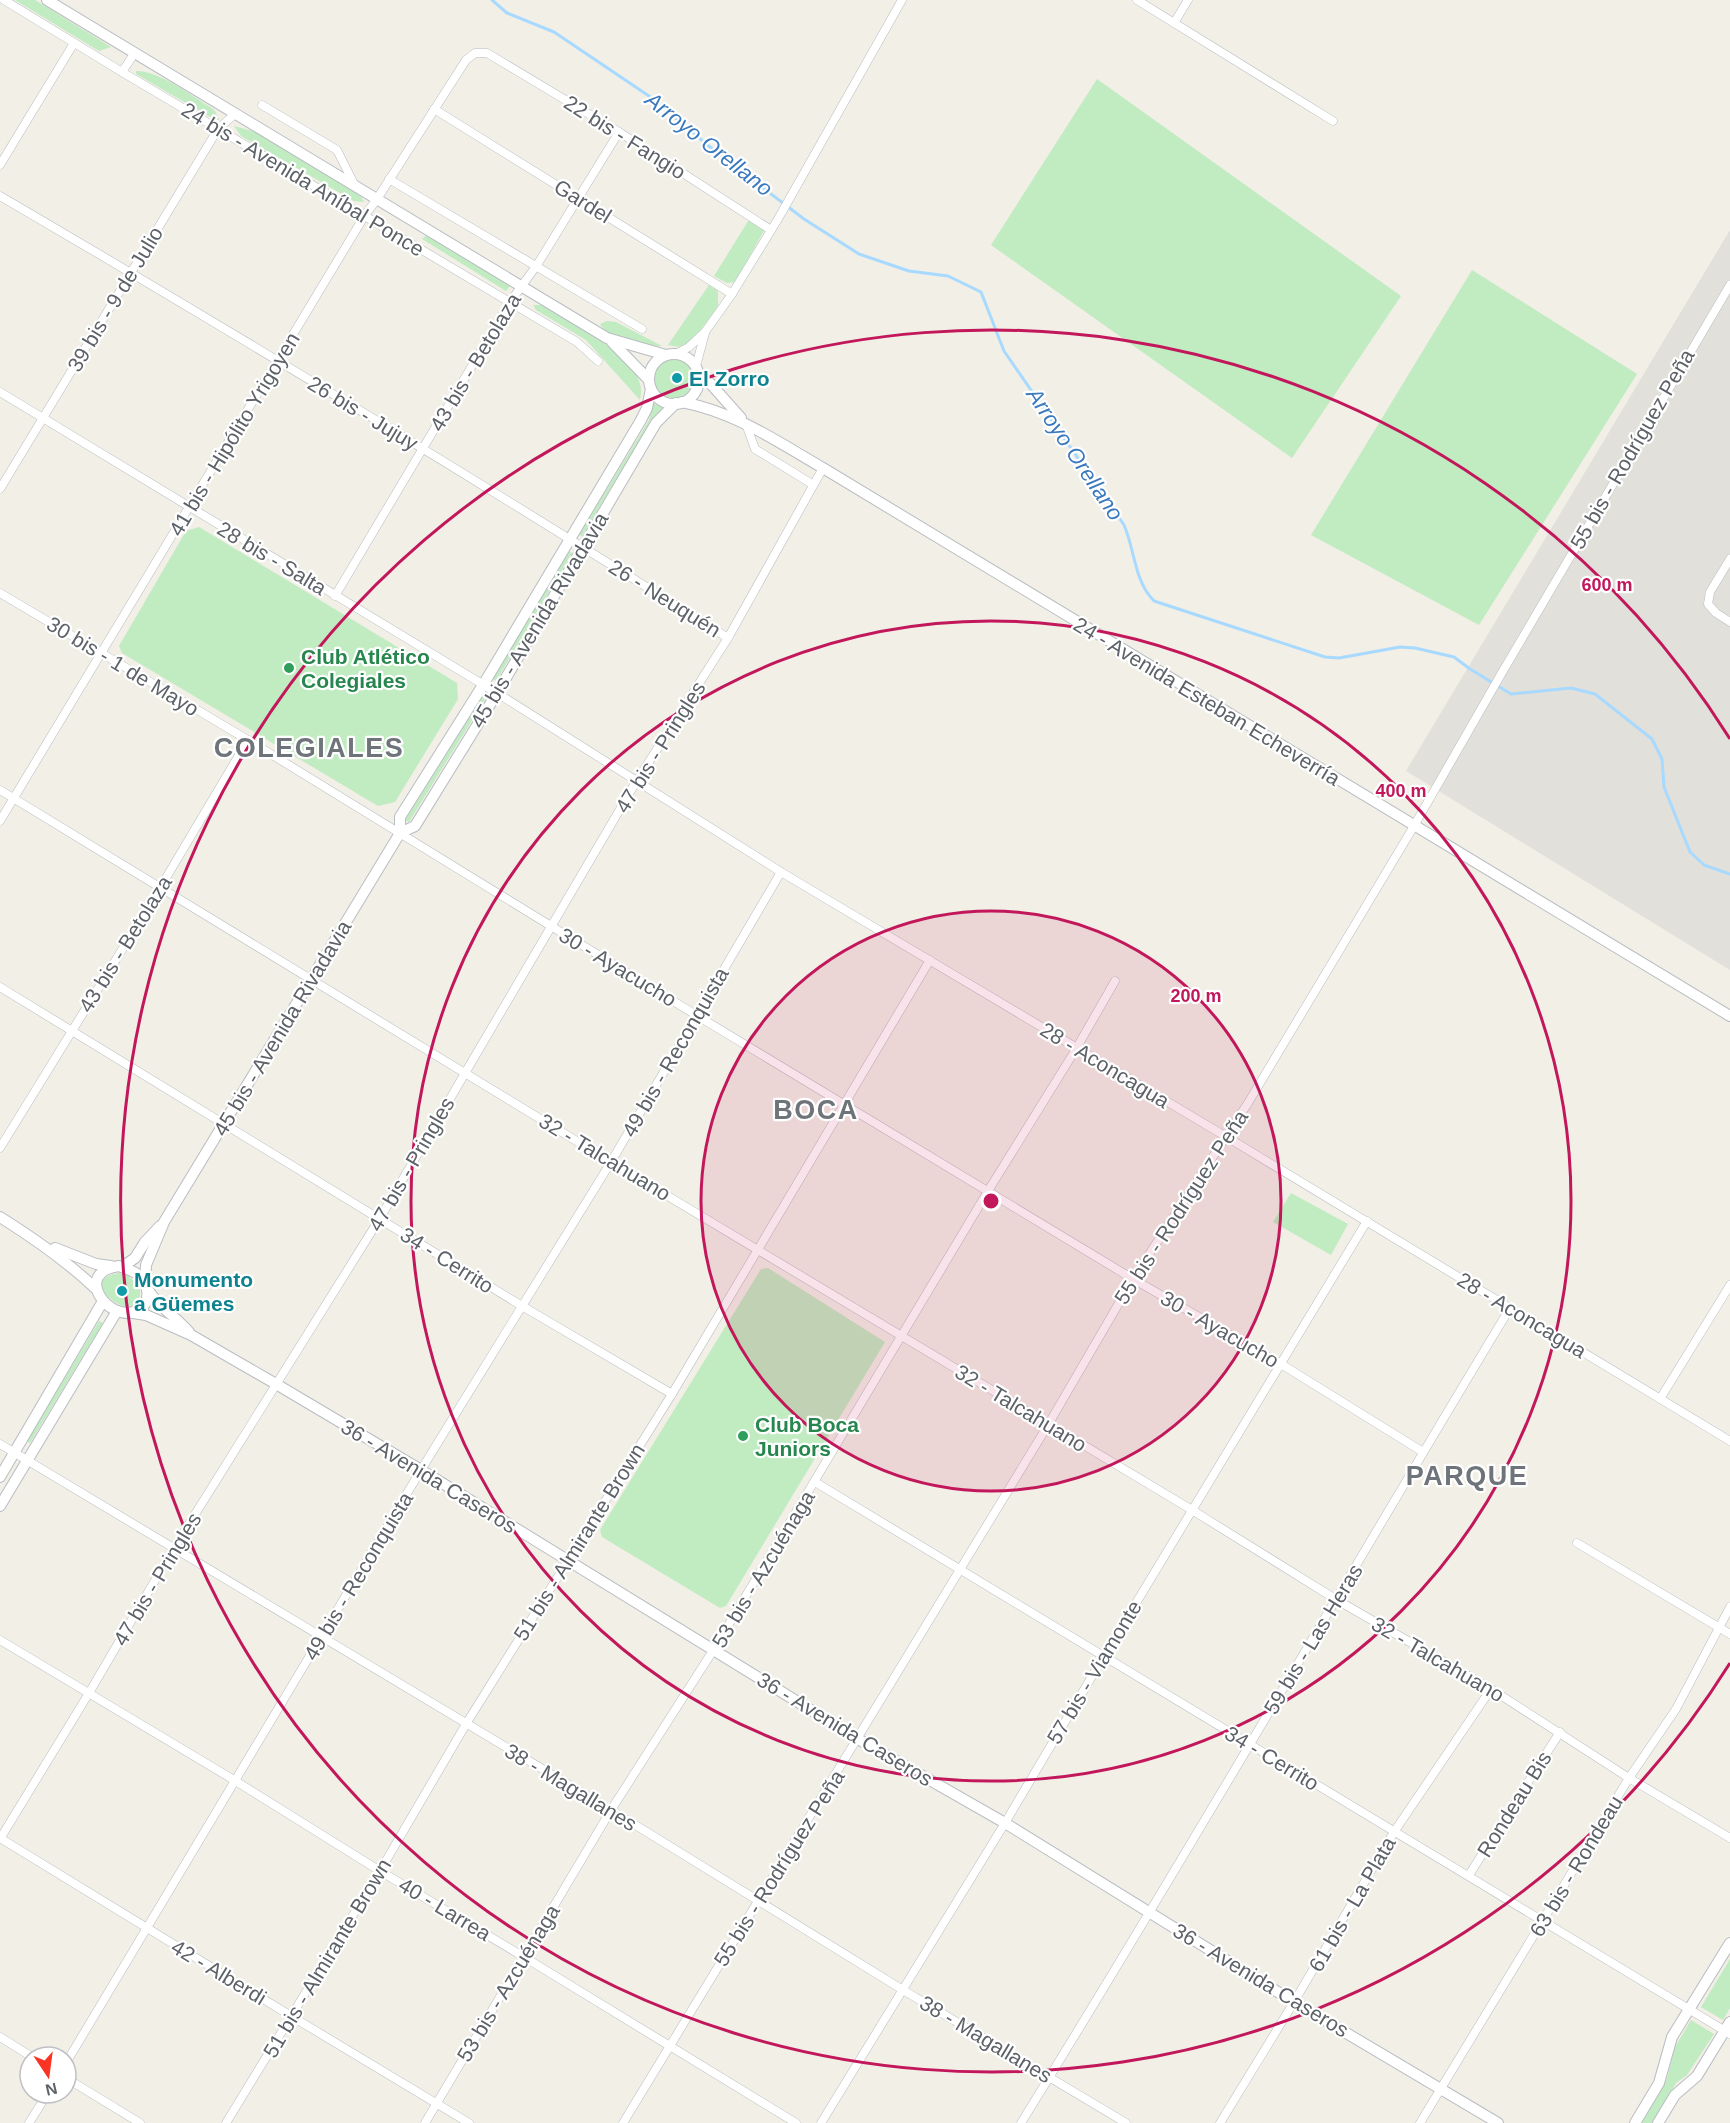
<svg xmlns="http://www.w3.org/2000/svg" width="1730" height="2123" font-family="Arial,sans-serif">
  <rect width="100%" height="100%" fill="#f1efe6"/>
  <path fill="#e2e0da" d="M1730 230V970L1406 771Z"/>
  <g fill="#c1ebc1">
    <path d="M15 0H35L111 47 99 51Z"/>
    <path d="M136 71C160 71 190 95 210 107L215 111 219 120 212 118 136 74Z"/>
    <path d="M1097 79 1401 296 1292 458 991 245Z"/>
    <path d="M234 126 256 132 360 195 364 202 354 201 241 136Z"/>
    <path d="M750 218 765 229 735 282 727 283 714 276Z"/>
    <path d="M427 235 510 286 506 291 422 239Z"/>
    <path d="M1472 270 1637 374 1479 625 1311 535Z"/>
    <path d="M709 285 718 291V306L699 332 688 343 679 347 668 345Z"/>
    <path d="M533 305H541L549 309C575 325 652 361 640 400L586 340 536 310Z"/>
    <path d="M607 321 616 322 662 346C646 346 608 339 600 324Z"/>
    <circle cx="674" cy="378" r="20"/>
    <path d="M653 403 663 408 651 421 582 536 579 535 649 420Z"/>
    <path d="M199 527 457 683 458 699 395 802 378 806 122 653 119 646 186 531Z"/>
    <path d="M568 551 572 553 496 681 493 679Z"/>
    <path d="M484 694 487 696 409 822 405 820Z"/>
    <path d="M1291 1193 1348 1224 1331 1255 1273 1222Z"/>
    <path d="M768 1268 885 1342 726 1606 720 1608 602 1537 600 1530 761 1269Z"/>
    <path d="M119 1273 128 1275 140 1288V1303L130 1308C108 1304 85 1278 119 1273Z"/>
    <path d="M99 1321 103 1323 30 1443 27 1441Z"/>
    <path d="M1730 1959V2008L1723 2020 1701 2007Z"/>
    <path d="M1691 2020 1714 2034 1687 2075 1676 2083 1653 2123H1642L1667 2079 1675 2047Z"/>
  </g>
  <g fill="none" stroke-linecap="round" stroke-linejoin="round">
    <path stroke="#a8d9ff" stroke-width="3" d="M492 0 507 13 554 32 649 96 722 157 804 219 859 254 909 271 948 276 981 292 1004 351 1124 525C1135 550 1134 581 1154 601L1325 657 1339 658 1400 647 1415 648 1454 657 1470 669 1511 694 1571 688 1595 694 1652 739 1662 759 1664 787 1690 852 1704 865 1730 874"/>
    <defs>
      <g id="street">
        <path d="M4 0 122 72 577 342 598 361"/>
        <path d="M1137 0 1333 121"/>
        <path d="M1174 23 1188 0"/>
        <path d="M122 72 134 54"/>
        <path d="M262 105 337 150 354 184"/>
        <path d="M434 109 732 294"/>
        <path d="M0 165 74 43"/>
        <path d="M389 179 642 329"/>
        <path d="M0 196C245 339 488 487 728 638"/>
        <path d="M676 354 689 347 705 332 732 294 778 219 902 0"/>
        <path d="M696 366 705 333"/>
        <path d="M0 392 497 693 781 872 1225 1136 1730 1441"/>
        <path d="M746 424 755 449 812 484"/>
        <path d="M0 489 218 129 235 114"/>
        <path d="M1730 559 1710 592 1708 604 1716 613 1730 622"/>
        <path d="M0 593 248 740 696 1015 1133 1279 1281 1364 1423 1452"/>
        <path d="M335 596 510 302 537 265 619 132"/>
        <path d="M0 790 611 1162 1192 1510 1337 1600 1491 1689 1629 1778 1730 1838"/>
        <path d="M0 821 365 215 377 199 466 60 475 53H487L619 132 771 230"/>
        <path d="M0 987 522 1306 672 1394"/>
        <path d="M0 1148 160 888 248 740"/>
        <path d="M1660 1399 1730 1285"/>
        <path d="M0 1444 611 1810 903 1990 1126 2123"/>
        <path d="M815 1482 1730 2034"/>
        <path d="M1577 1543 1730 1634"/>
        <path d="M0 1640 234 1780 380 1871 524 1957 796 2123"/>
        <path d="M0 1838 291 2016 469 2123"/>
        <path d="M0 1839 89 1693 174 1548 380 1218 636 782 728 638 823 468"/>
        <path d="M1469 1875 1560 1732"/>
        <path d="M0 2037 32 2057"/>
        <path d="M66 2063 421 1470 611 1162 781 872"/>
        <path d="M66 2078 140 2123"/>
        <path d="M29 2123 48 2093"/>
        <path d="M226 2123 380 1871 466 1724 672 1394 930 960"/>
        <path d="M425 2123 611 1810 714 1649 988 1191 1076 1049 1115 981"/>
        <path d="M623 2123 1048 1425 1133 1279 1248 1103 1414 826 1500 676 1730 285"/>
        <path d="M821 2123 1005 1823 1104 1656 1367 1221"/>
        <path d="M1021 2123C1188 1854 1346 1579 1510 1308"/>
        <path d="M1220 2123 1294 2002 1394 1832 1491 1689"/>
        <path d="M1420 2123 1629 1778 1676 1709 1730 1607"/>
      </g>
      <g id="secondary">
        <path d="M47 0 607 338 666 355"/>
        <path d="M612 342 649 380"/>
        <circle cx="674" cy="379" r="25"/>
        <path d="M699 376 709 382 741 418"/>
        <path d="M682 402C735 412 778 442 823 468L1730 1016"/>
        <path d="M400 833 415 826 497 693 656 423 676 403"/>
        <path d="M0 1217C35 1239 67 1261 96 1289"/>
        <path d="M55 1248 96 1264 111 1266"/>
        <path d="M119 1266C126 1269 135 1271 140 1276 150 1287 151 1305 136 1311 108 1323 72 1272 119 1266Z"/>
        <path d="M122 1267 135 1258 145 1242 160 1226"/>
        <path d="M145 1283 146 1265 164 1222 400 833V817L483 685 641 420 647 408 651 389"/>
        <path d="M148 1290C159 1307 176 1317 189 1332"/>
        <path d="M133 1313 146 1315 191 1335 276 1384 421 1470 858 1739 1005 1823 1294 2002 1498 2123"/>
        <path d="M0 1477 103 1301"/>
        <path d="M0 1506 117 1311"/>
        <path d="M1635 2123 1659 2083 1672 2037 1730 1943"/>
        <path d="M1658 2123 1675 2095 1697 2076 1730 2022"/>
      </g>
    </defs>
    <use href="#street" stroke="#b8bcc1" stroke-width="9"/>
    <use href="#secondary" stroke="#b9bdc3" stroke-width="12"/>
    <use href="#street" stroke="#fff" stroke-width="8"/>
    <use href="#secondary" stroke="#fff" stroke-width="10"/>
  </g>
  <circle cx="991" cy="1201" r="290" fill="#c2185b" fill-opacity=".12"/>
  <g fill="none" stroke="#c2185b" stroke-width="3">
    <circle cx="991" cy="1201" r="290"/>
    <circle cx="991" cy="1201" r="580"/>
    <path d="M1730 1663A871 871 0 1 1 1730 739"/>
  </g>
  <g fill="#0f9aa8" stroke="#fff" stroke-width="2">
    <circle cx="677" cy="378" r="6"/>
    <circle cx="122" cy="1291" r="6"/>
  </g>
  <g fill="#2e9e5b" stroke="#fff" stroke-width="2">
    <circle cx="289" cy="668" r="6"/>
    <circle cx="743" cy="1436" r="6"/>
  </g>
  <g text-anchor="middle" dominant-baseline="central" stroke-width="4.5" stroke-linejoin="round" paint-order="stroke">
    <g font-size="21" fill="#5d6268" stroke="#fff">
      <text transform="translate(625 137) rotate(32)">22 bis - Fangio</text>
      <text transform="translate(303 179) rotate(31)">24 bis - Avenida Aníbal Ponce</text>
      <text transform="translate(583 201) rotate(32)">Gardel</text>
      <text transform="translate(115 299) rotate(-59)">39 bis - 9 de Julio</text>
      <text transform="translate(475 362) rotate(-59)">43 bis - Betolaza</text>
      <text transform="translate(363 413) rotate(31)">26 bis - Jujuy</text>
      <text transform="translate(234 434) rotate(-59)">41 bis - Hipólito Yrigoyen</text>
      <text transform="translate(1632 449) rotate(-60)">55 bis - Rodríguez Peña</text>
      <text transform="translate(272 558) rotate(31)">28 bis - Salta</text>
      <text transform="translate(665 598) rotate(32)">26 - Neuquén</text>
      <text transform="translate(539 620) rotate(-59)">45 bis - Avenida Rivadavia</text>
      <text transform="translate(123 666) rotate(31)">30 bis - 1 de Mayo</text>
      <text transform="translate(1207 701) rotate(31)">24 - Avenida Esteban Echeverría</text>
      <text transform="translate(660 747) rotate(-58)">47 bis - Pringles</text>
      <text transform="translate(125 944) rotate(-58)">43 bis - Betolaza</text>
      <text transform="translate(618 967) rotate(31)">30 - Ayacucho</text>
      <text transform="translate(282 1028) rotate(-59)">45 bis - Avenida Rivadavia</text>
      <text transform="translate(675 1052) rotate(-60)">49 bis - Reconquista</text>
      <text transform="translate(1105 1065) rotate(31)">28 - Aconcagua</text>
      <text transform="translate(605 1157) rotate(31)">32 - Talcahuano</text>
      <text transform="translate(411 1164) rotate(-60)">47 bis - Pringles</text>
      <text transform="translate(1181 1207) rotate(-57)">55 bis - Rodríguez Peña</text>
      <text transform="translate(447 1260) rotate(32)">34 - Cerrito</text>
      <text transform="translate(1522 1315) rotate(31)">28 - Aconcagua</text>
      <text transform="translate(1220 1329) rotate(30)">30 - Ayacucho</text>
      <text transform="translate(1021 1408) rotate(31)">32 - Talcahuano</text>
      <text transform="translate(429 1476) rotate(31)">36 - Avenida Caseros</text>
      <text transform="translate(579 1542) rotate(-58)">51 bis - Almirante Brown</text>
      <text transform="translate(763 1569) rotate(-59)">53 bis - Azcuénaga</text>
      <text transform="translate(358 1576) rotate(-59)">49 bis - Reconquista</text>
      <text transform="translate(157 1579) rotate(-59)">47 bis - Pringles</text>
      <text transform="translate(1313 1639) rotate(-59)">59 bis - Las Heras</text>
      <text transform="translate(1438 1659) rotate(30)">32 - Talcahuano</text>
      <text transform="translate(1094 1672) rotate(-59)">57 bis - Viamonte</text>
      <text transform="translate(845 1729) rotate(31)">36 - Avenida Caseros</text>
      <text transform="translate(1272 1758) rotate(31)">34 - Cerrito</text>
      <text transform="translate(571 1787) rotate(31)">38 - Magallanes</text>
      <text transform="translate(1514 1804) rotate(-58)">Rondeau Bis</text>
      <text transform="translate(1576 1866) rotate(-59)">63 bis - Rondeau</text>
      <text transform="translate(779 1868) rotate(-58)">55 bis - Rodríguez Peña</text>
      <text transform="translate(1352 1904) rotate(-60)">61 bis - La Plata</text>
      <text transform="translate(445 1909) rotate(31)">40 - Larrea</text>
      <text transform="translate(327 1958) rotate(-59)">51 bis - Almirante Brown</text>
      <text transform="translate(219 1972) rotate(31)">42 - Alberdi</text>
      <text transform="translate(1261 1980) rotate(31)">36 - Avenida Caseros</text>
      <text transform="translate(508 1983) rotate(-59)">53 bis - Azcuénaga</text>
      <text transform="translate(986 2039) rotate(31)">38 - Magallanes</text>
    </g>
    <g font-size="21" font-weight="bold" fill="#0d838f" stroke="#fff" text-anchor="start">
      <text x="689" y="378">El Zorro</text>
      <text x="134" y="1279">Monumento<tspan x="134" dy="24">a Güemes</tspan></text>
    </g>
    <g font-size="21" font-weight="bold" fill="#27864d" stroke="#fff" text-anchor="start">
      <text x="301" y="656">Club Atlético<tspan x="301" dy="24">Colegiales</tspan></text>
      <text x="755" y="1424">Club Boca<tspan x="755" dy="24">Juniors</tspan></text>
    </g>
    <g font-size="22" font-style="italic" fill="#3a79bd" stroke="#fff">
      <text transform="translate(709 144) rotate(38)">Arroyo Orellano</text>
      <text transform="translate(1075 454) rotate(56)">Arroyo Orellano</text>
    </g>
    <g font-size="27" font-weight="bold" letter-spacing="1.5" fill="#6e747a" stroke="#fff">
      <text x="309" y="748">COLEGIALES</text>
      <text x="816" y="1110">BOCA</text>
      <text x="1467" y="1476">PARQUE</text>
    </g>
  </g>
  <circle cx="991" cy="1201" r="9" fill="#c2185b" stroke="#fff" stroke-width="3"/>
  <g font-size="18" text-anchor="middle" font-weight="bold" fill="#c2185b" stroke="#fff" stroke-width="4.5" stroke-linejoin="round" paint-order="stroke">
    <text x="1607" y="591">600 m</text>
    <text x="1401" y="797">400 m</text>
    <text x="1196" y="1002">200 m</text>
  </g>
  <g transform="translate(48 2075) rotate(167)"><circle r="28" fill="#ffffff" stroke="#bec0c3" stroke-width="1.5"/>
  <path d="M0-4.5L10 22L0 15L-10 22Z" fill="#fa3323"/>
  <text y="-9" font-size="16" font-weight="bold" text-anchor="middle" fill="#5d6268">N</text>
  </g>
</svg>
